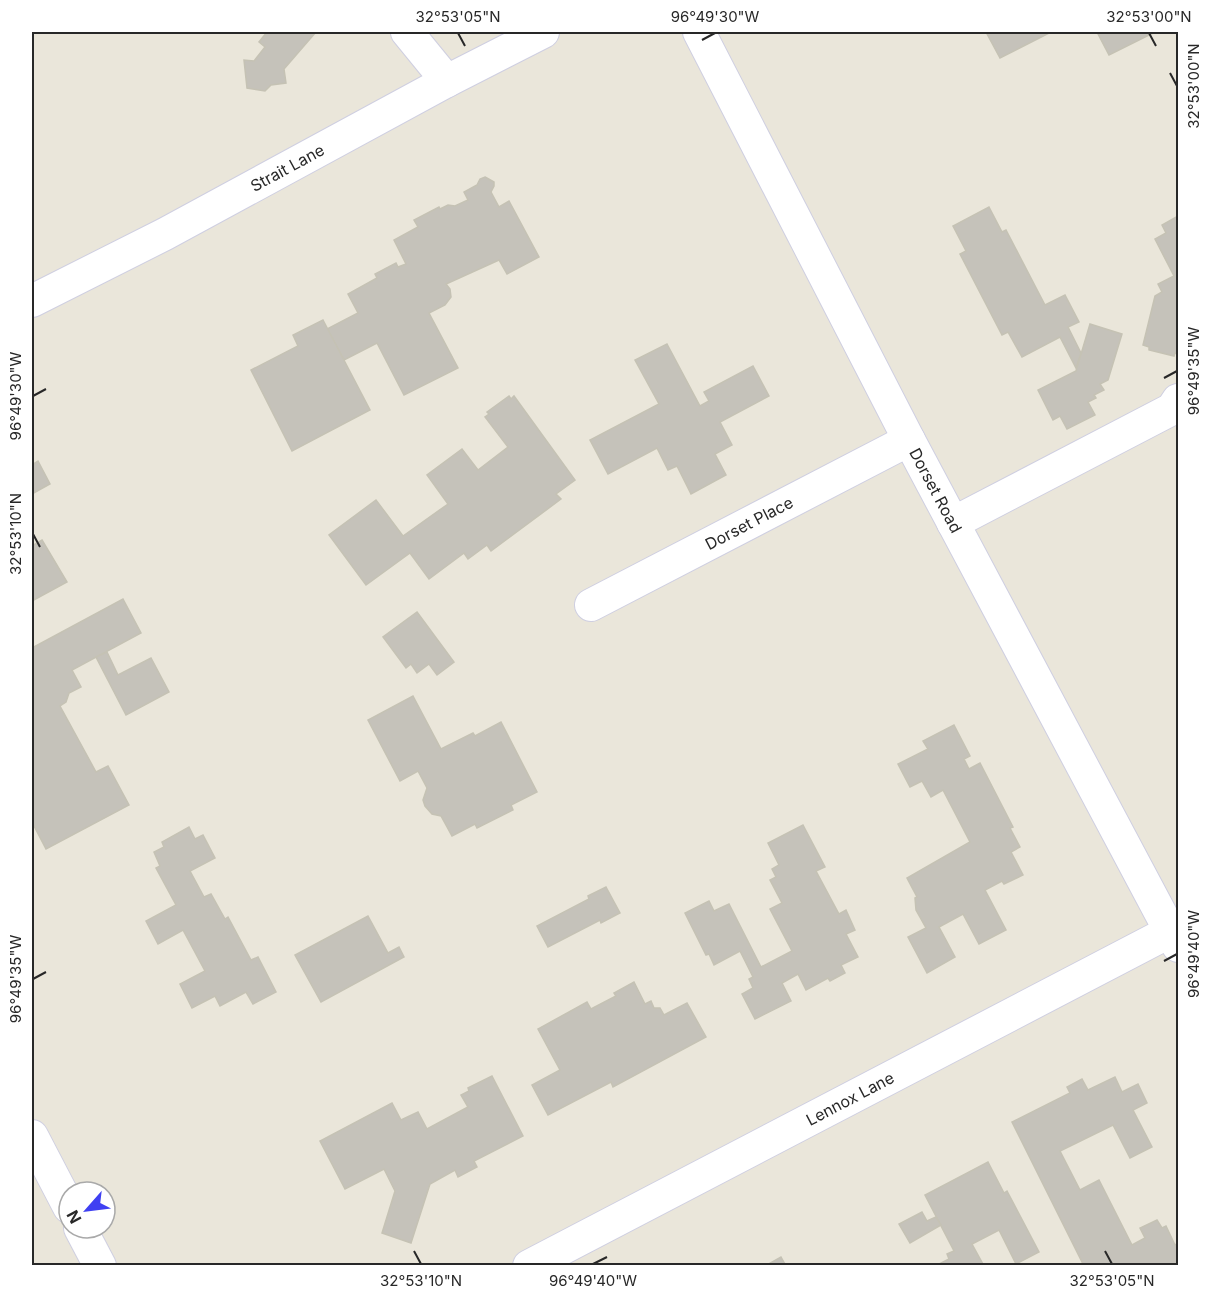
<svg xmlns="http://www.w3.org/2000/svg" width="1210" height="1297" font-family="Inter,sans-serif">
  <rect width="100%" height="100%" fill="#eae6da"/>
  <g fill="#c5c2ba" stroke="#c5c2b4" stroke-width="1.5">
    <path d="M267 32H316L284 69 286 83 271 85 265 91 247 88 244 60 254 61 265 47 259 42Z"/>
    <path d="M986 32H1051L1000 58Z"/>
    <path d="M1097 32H1155L1109 55Z"/>
    <path d="M485 177 494 182V186L491 192 499 207 509 201 539 257 507 274 499 260 446 284 450 289 451 297 445 305 429 313 458 368 404 395 377 343 344 360 327 329 358 313 348 294 377 278 375 274 396 263 398 267 406 264 394 240 418 227 414 220 439 207 440 209 448 205 455 206 468 200 464 192 477 185 480 179Z"/>
    <path d="M989 207 1002 232 1006 230 1045 305 1065 295 1079 322 1068 327 1081 353 1076 368 1060 337 1022 357 1008 332 1002 335 960 254 966 251 953 226Z"/>
    <path d="M1178 216V354L1175 353 1174 356 1149 350V347L1143 345 1155 296 1162 292 1158 284 1174 276 1155 239 1166 233 1162 225Z"/>
    <path d="M323 320 370 410 292 451 251 370 298 346 293 335Z"/>
    <path d="M1090 324 1122 334 1108 380 1100 384 1104 390 1094 395 1096 398 1088 402 1095 415 1067 429 1060 416 1053 420 1038 390 1076 371Z"/>
    <path d="M667 344 700 406 709 401 704 392 753 366 769 396 720 422 732 445 715 454 726 475 691 494 677 466 668 470 657 448 608 474 590 440 659 404 635 360Z"/>
    <path d="M509 396 511 399 514 396 575 480 556 494 561 499 491 551 487 545 468 559 464 553 429 579 410 553 366 585 329 535 376 500 403 536 448 504 427 475 462 449 478 470 508 447 485 417 489 414 487 412Z"/>
    <path d="M38 461 50 484 32 494V465Z"/>
    <path d="M42 540 67 582 32 601V546Z"/>
    <path d="M123 599 141 633 72 670 81 687 69 693 66 702 60 706 96 772 108 766 129 805 46 849 32 822V648Z"/>
    <path d="M417 612 454 662 437 675 429 664 417 673 411 664 406 668 383 637Z"/>
    <path d="M107 652 118 675 151 658 169 692 126 715 96 657Z"/>
    <path d="M413 696 441 749 473 733 475 736 501 722 537 792 511 805 513 810 477 828 475 824 452 836 441 816 432 814 425 806 423 800 427 788 418 771 400 781 368 720Z"/>
    <path d="M954 725 970 756 964 759 969 769 980 763 1013 827 1010 828 1020 847 1011 852 1023 875 1004 884 1002 881 985 890 1006 930 979 944 963 914 939 927 955 957 927 973 908 937 926 928 916 910 915 898 917 897 907 878 970 842 943 790 931 797 922 781 910 787 898 764 928 749 923 741Z"/>
    <path d="M803 825 825 867 816 871 839 914 846 910 855 930 846 934 858 957 841 965 845 973 830 981 828 978 806 990 798 974 782 983 791 1001 755 1019 742 994 753 988 749 979 753 977 740 951 714 965 709 954 706 955 685 913 709 901 714 911 729 904 761 967 792 951 770 909 782 903 770 880 776 877 772 869 779 865 768 843Z"/>
    <path d="M189 827 195 839 203 835 215 858 190 871 204 897 211 894 225 919 228 917 251 960 258 957 276 992 253 1004 246 992 220 1006 215 996 192 1008 180 984 205 971 183 930 158 944 146 921 176 905 156 868 160 866 154 852 164 847 162 842Z"/>
    <path d="M606 887 620 913 601 923 600 920 548 947 537 926 589 899 588 896Z"/>
    <path d="M368 916 388 953 399 947 404 957 321 1002 295 955Z"/>
    <path d="M634 982 645 1004 651 1001 654 1008H660L664 1015 687 1003 706 1037 613 1087 611 1082 548 1115 532 1085 560 1070 538 1029 587 1002 591 1009 616 996 614 993Z"/>
    <path d="M492 1076 523 1136 474 1161 477 1167 458 1177 455 1170 430 1184 411 1243 382 1233 395 1191 384 1169 345 1189 320 1141 392 1103 401 1120 418 1112 427 1129 468 1107 461 1095 469 1091 468 1088Z"/>
    <path d="M1115 1077 1122 1092 1138 1084 1147 1103 1133 1110 1152 1147 1130 1158 1113 1125 1060 1151 1080 1190 1099 1180 1132 1245 1145 1238 1140 1228 1157 1220 1162 1228 1166 1226 1175 1245 1178 1243V1266H1084L1012 1122 1070 1093 1067 1087 1082 1079 1088 1090Z"/>
    <path d="M988 1162 1004 1193 1007 1191 1039 1252 1016 1264 999 1230 972 1244 984 1266H940L939 1264 949 1259 947 1254 954 1251 925 1195Z"/>
    <path d="M922 1212 927 1221 936 1217 941 1225 910 1243 899 1224Z"/>
    <path d="M781 1257 786 1266H765Z"/>
  </g>
  <g fill="none" stroke-linecap="round" stroke-linejoin="round">
    <defs>
      <g id="minor">
        <path d="M407 32 447 81"/>
        <path id="s1" d="M699 32 909 440 1178 946"/>
        <path id="s2" d="M32 301 165 234 447 81 543 32"/>
        <path d="M953 523 1172 409 1178 400"/>
        <path id="s3" d="M591 605 909 440"/>
        <path d="M32 1136 69 1207"/>
        <path d="M80 1228 100 1266"/>
        <path id="s4" d="M529 1266 1171 931"/>
      </g>
    </defs>
    <use href="#minor" stroke="#cfcfe1" stroke-width="34"/>
    <use href="#minor" stroke="#fff" stroke-width="32"/>
  </g>
  <path fill="none" stroke="#282828" stroke-width="2" d="M458 33 465 46M1149 33 1156 46M702 40 715 33M1170 73 1177 86M1164 378 1177 371M33 396 46 389M33 534 40 547M1164 961 1177 954M33 979 46 972M414 1251 421 1264M1105 1251 1112 1264M593 1264 607 1257"/>
  <g text-anchor="middle" dominant-baseline="central" stroke-width="5" stroke-linejoin="round" paint-order="stroke">
    <g font-size="16" fill="#282828" stroke="#fff">
      <text stroke="none"><textPath href="#s2" startOffset="288">Strait Lane</textPath></text>
      <text stroke="none"><textPath href="#s1" startOffset="516">Dorset Road</textPath></text>
      <text stroke="none"><textPath href="#s3" startOffset="178">Dorset Place</textPath></text>
      <text stroke="none"><textPath href="#s4" startOffset="362">Lennox Lane</textPath></text>
    </g>
  </g>
  <rect width="1210" height="1297" fill="none" stroke="#ffffff" stroke-width="66"/>
  <g transform="translate(87 1210) rotate(242)"><circle r="28" fill="#ffffff" stroke="#a9a9a9" stroke-width="1.5"/>
  <path d="M0-4.5L10 22L0 15L-10 22Z" fill="#3f40f2"/>
  <text y="-9" font-size="16" font-weight="bold" text-anchor="middle" fill="#282828">N</text>
  </g>
  <rect x="33" y="33" width="1144" height="1231" fill="none" stroke="#282828" stroke-width="2"/>
  <g font-size="15" text-anchor="middle" fill="#282828">
    <text x="458" y="22">32°53'05"N</text>
    <text x="715" y="22">96°49'30"W</text>
    <text x="1149" y="22">32°53'00"N</text>
    <text transform="translate(1194 86) rotate(-90)" y="5">32°53'00"N</text>
    <text transform="translate(1194 371) rotate(-90)" y="5">96°49'35"W</text>
    <text transform="translate(16 396) rotate(-90)" y="5">96°49'30"W</text>
    <text transform="translate(16 534) rotate(-90)" y="5">32°53'10"N</text>
    <text transform="translate(1194 954) rotate(-90)" y="5">96°49'40"W</text>
    <text transform="translate(16 979) rotate(-90)" y="5">96°49'35"W</text>
    <text x="421" y="1286">32°53'10"N</text>
    <text x="593" y="1286">96°49'40"W</text>
    <text x="1112" y="1286">32°53'05"N</text>
  </g>
</svg>
